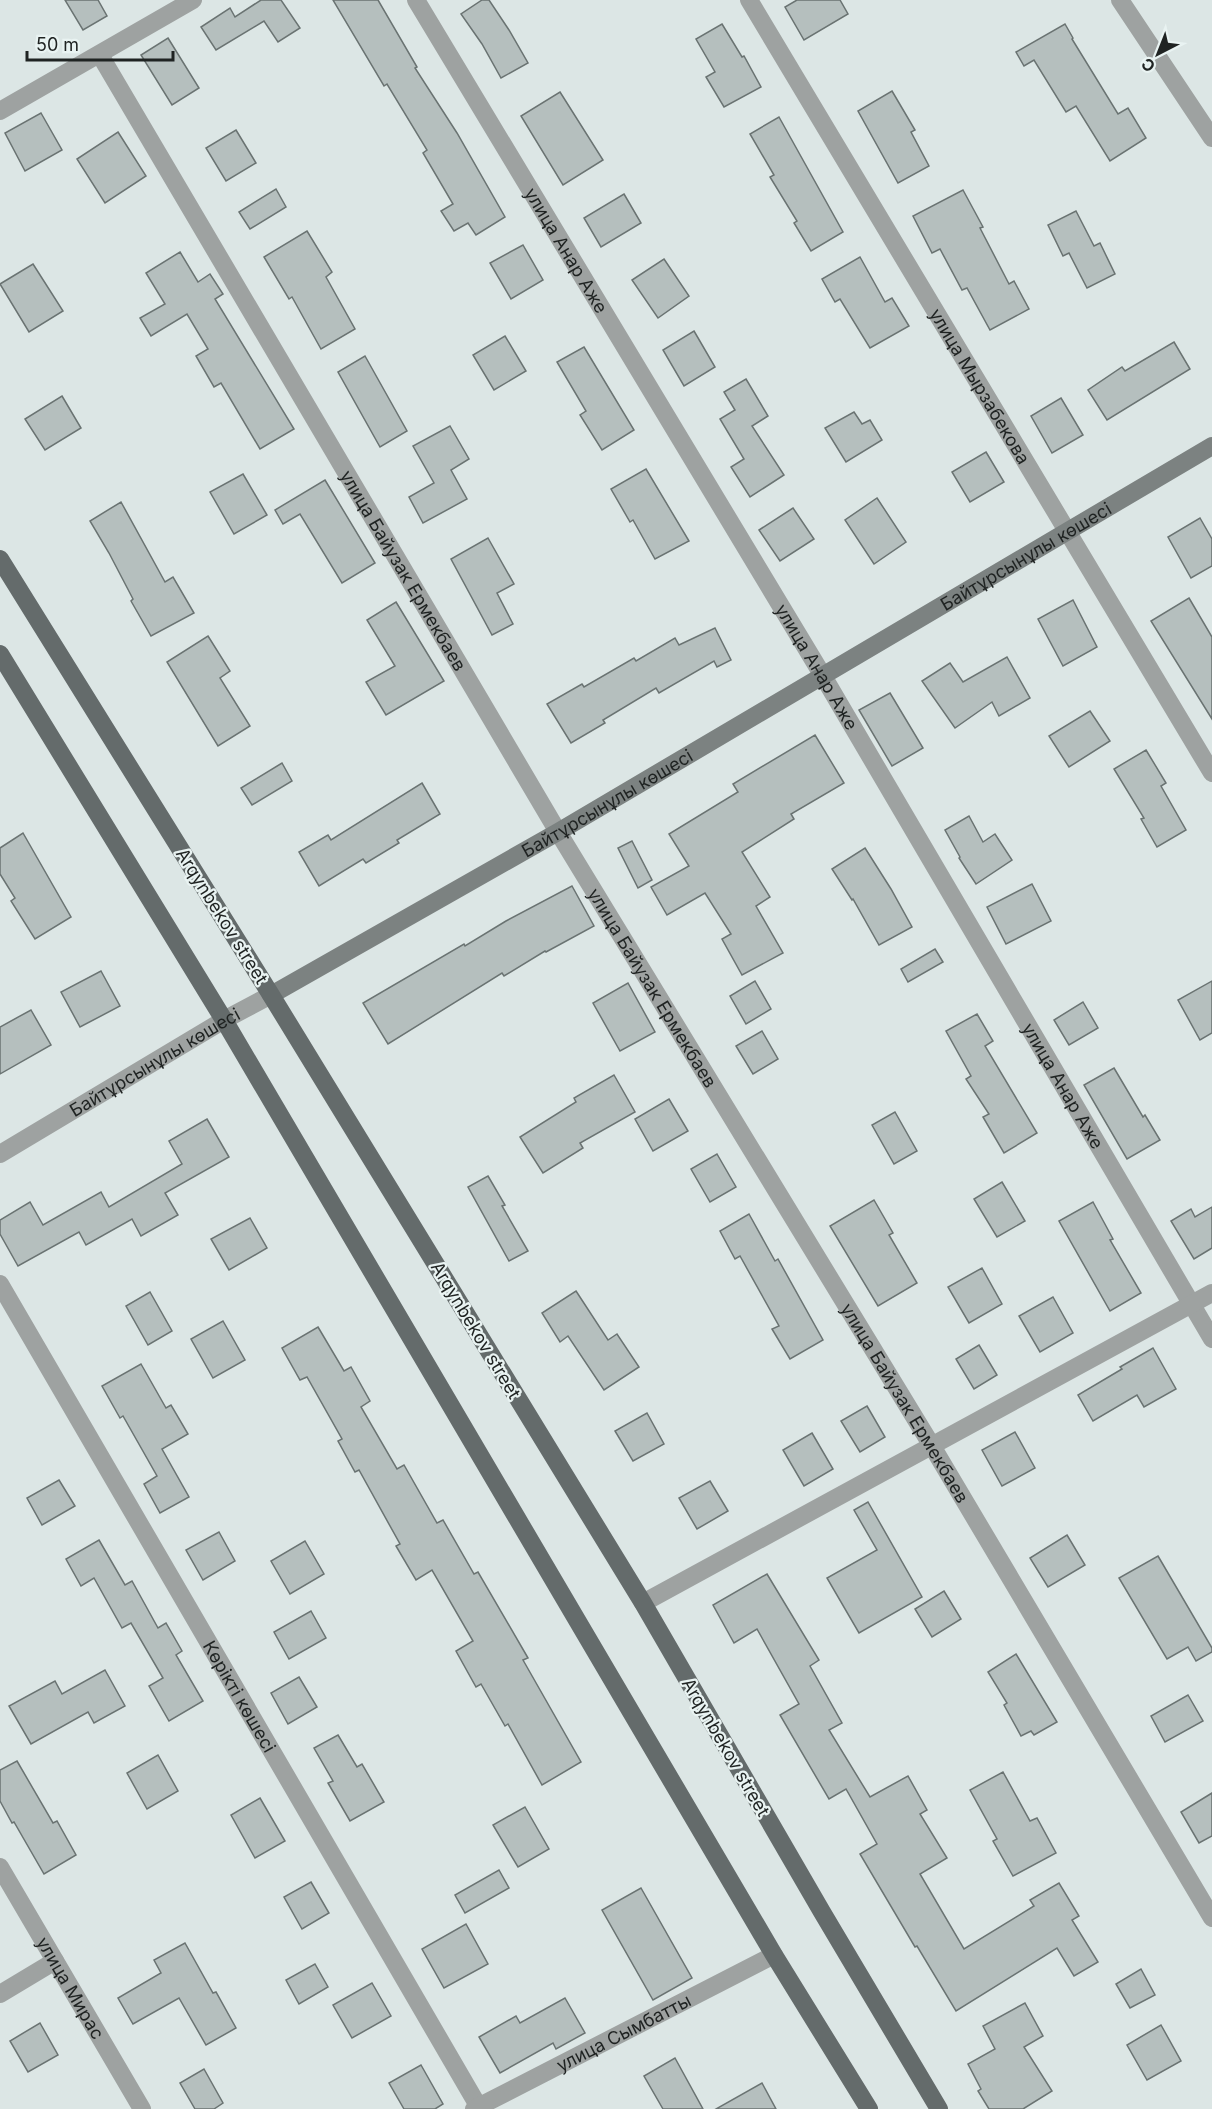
<svg xmlns="http://www.w3.org/2000/svg" width="1212" height="2109" font-family="Inter,sans-serif">
  <rect width="100%" height="100%" fill="#dce6e5"/>
  <g fill="#b5bfbe" stroke="#6a7372" stroke-width="1.5">
    <path d="M65 0H98L107 16 83 30Z"/>
    <path d="M261 0H281L300 28 278 42 264 21 216 50 201 27 230 8 235 17Z"/>
    <path d="M333 0H378L417 67 415 68 457 133 505 217 476 235 468 223 454 231 441 211 453 204 423 153 427 150 387 84 384 86Z"/>
    <path d="M482 0H489L509 30 528 63 501 78 482 44 461 14Z"/>
    <path d="M797 0H840L848 14 804 40 785 7Z"/>
    <path d="M722 24 742 57 744 56 761 87 724 107 706 77 715 72 696 39Z"/>
    <path d="M1065 24 1073 38 1072 39 1118 114 1128 108 1146 138 1110 161 1076 106 1066 112 1034 60 1024 66 1016 52Z"/>
    <path d="M168 38 199 88 172 105 141 55Z"/>
    <path d="M892 91 915 130 911 132 929 166 898 183 858 111Z"/>
    <path d="M560 92 603 160 563 185 521 116Z"/>
    <path d="M41 113 62 150 25 171 5 133Z"/>
    <path d="M779 117 843 232 811 251 794 223 797 221 770 177 774 175 750 134Z"/>
    <path d="M236 130 256 163 226 181 206 148Z"/>
    <path d="M118 132 146 176 105 203 77 159Z"/>
    <path d="M276 189 286 207 250 229 239 212Z"/>
    <path d="M963 190 983 227 980 228 1009 284 1014 281 1029 309 990 330 967 288 962 290 940 249 932 253 913 216Z"/>
    <path d="M624 194 641 223 601 247 584 218Z"/>
    <path d="M1076 211 1094 246 1100 243 1115 274 1087 288 1069 253 1063 256 1048 225Z"/>
    <path d="M307 231 332 272 326 277 355 329 321 349 292 297 289 299 264 257Z"/>
    <path d="M523 245 543 280 511 299 490 263Z"/>
    <path d="M180 252 198 282 210 274 223 294 215 299 294 429 260 449 221 383 214 387 196 356 208 349 187 314 151 336 140 318 165 304 146 273Z"/>
    <path d="M860 257 885 302 892 298 909 326 870 348 840 299 835 302 822 279Z"/>
    <path d="M664 259 689 296 658 318 632 280Z"/>
    <path d="M33 264 63 311 29 332 0 284Z"/>
    <path d="M694 331 715 367 684 386 663 350Z"/>
    <path d="M505 336 526 371 494 390 473 355Z"/>
    <path d="M1174 342 1190 369 1107 420 1088 390 1122 367 1125 371Z"/>
    <path d="M584 347 634 430 602 450 580 415 586 411 557 362Z"/>
    <path d="M365 356 407 431 380 447 338 372Z"/>
    <path d="M746 379 768 416 752 426 784 475 750 497 731 467 744 459 720 419 735 410 724 392Z"/>
    <path d="M62 396 81 428 45 450 25 419Z"/>
    <path d="M1061 398 1083 435 1052 453 1031 416Z"/>
    <path d="M854 412 862 424 870 420 882 440 846 462 825 428Z"/>
    <path d="M450 426 469 459 451 470 467 499 423 523 409 497 434 483 413 446Z"/>
    <path d="M986 452 1004 482 970 502 952 472Z"/>
    <path d="M646 469 689 541 655 559 633 520 630 522 611 489Z"/>
    <path d="M243 474 267 515 234 534 210 492Z"/>
    <path d="M325 480 375 563 342 583 300 514 283 524 275 510Z"/>
    <path d="M877 498 906 542 874 564 845 520Z"/>
    <path d="M121 502 165 582 173 577 194 613 151 636 131 601 133 599 109 553 90 521Z"/>
    <path d="M793 508 814 539 780 561 759 530Z"/>
    <path d="M1200 518 1212 539V566L1191 578 1168 537Z"/>
    <path d="M488 538 514 584 497 593 513 624 492 635 451 559Z"/>
    <path d="M1189 598 1212 637V719L1151 621Z"/>
    <path d="M1073 600 1097 647 1063 666 1038 619Z"/>
    <path d="M396 602 444 681 386 715 366 682 395 666 367 620Z"/>
    <path d="M715 628 731 660 717 667 714 661 659 693 656 688 603 720 605 723 571 743 547 704 582 684 584 687 634 658 636 661 675 638 679 645Z"/>
    <path d="M208 636 230 671 220 678 250 726 218 746 167 662Z"/>
    <path d="M1007 657 1030 698 999 716 992 702 955 728 922 681 950 663 963 682Z"/>
    <path d="M890 693 923 748 892 766 859 710Z"/>
    <path d="M1090 711 1110 741 1069 767 1049 736Z"/>
    <path d="M815 735 844 783 791 814 794 819 742 852 770 897 756 906 783 953 742 975 722 939 731 934 705 893 667 915 651 887 689 866 669 834 738 792 733 784Z"/>
    <path d="M1146 750 1166 783 1161 786 1186 830 1157 847 1141 819 1144 818 1114 769Z"/>
    <path d="M282 763 292 781 252 805 241 788Z"/>
    <path d="M422 783 440 814 397 840 399 843 366 863 363 859 319 886 299 852 328 835 331 840Z"/>
    <path d="M969 816 983 842 995 834 1012 860 976 884 959 858 960 857 945 830Z"/>
    <path d="M23 833 71 917 35 939 11 901 15 898 0 874V848Z"/>
    <path d="M632 841 652 880 638 888 618 848Z"/>
    <path d="M865 848 891 889 912 927 879 945 853 899 852 900 832 869Z"/>
    <path d="M1032 884 1051 921 1006 944 987 907Z"/>
    <path d="M572 886 594 926 546 952 545 951 504 976 502 973 388 1044 363 1003 464 944 465 946 506 921Z"/>
    <path d="M935 949 943 962 908 982 901 969Z"/>
    <path d="M101 971 120 1006 80 1027 61 992Z"/>
    <path d="M755 981 771 1009 746 1024 730 996Z"/>
    <path d="M1212 981V1033L1200 1040 1178 1000Z"/>
    <path d="M628 983 655 1032 620 1051 593 1003Z"/>
    <path d="M1083 1002 1098 1028 1069 1045 1054 1020Z"/>
    <path d="M31 1010 51 1045 0 1074V1027Z"/>
    <path d="M977 1014 993 1041 985 1046 1037 1133 1004 1153 983 1117 989 1114 966 1079 971 1076 946 1031Z"/>
    <path d="M762 1031 778 1059 753 1074 736 1046Z"/>
    <path d="M1114 1068 1143 1117 1145 1115 1160 1140 1127 1159 1084 1085Z"/>
    <path d="M614 1075 635 1112 580 1143 583 1148 543 1173 520 1137 576 1102 574 1098Z"/>
    <path d="M669 1099 688 1131 653 1151 635 1119Z"/>
    <path d="M895 1112 917 1151 894 1164 872 1125Z"/>
    <path d="M207 1119 229 1157 165 1193 178 1215 141 1236 132 1219 86 1245 79 1232 18 1266 0 1234V1220L30 1202 43 1225 101 1192 109 1207 182 1164 169 1141Z"/>
    <path d="M717 1154 736 1187 710 1202 691 1169Z"/>
    <path d="M488 1176 505 1205 502 1206 528 1251 509 1261 468 1187Z"/>
    <path d="M1002 1182 1025 1221 997 1237 974 1199Z"/>
    <path d="M874 1200 893 1233 889 1235 917 1283 878 1306 830 1226Z"/>
    <path d="M1093 1202 1113 1239 1110 1240 1141 1293 1110 1311 1059 1221Z"/>
    <path d="M1212 1207V1248L1194 1259 1171 1221 1191 1209 1195 1217Z"/>
    <path d="M749 1214 775 1261 778 1259 823 1340 790 1359 772 1329 779 1326 740 1256 735 1259 720 1231Z"/>
    <path d="M250 1218 267 1248 229 1270 211 1239Z"/>
    <path d="M982 1268 1002 1304 969 1323 948 1287Z"/>
    <path d="M576 1291 608 1340 617 1334 639 1367 604 1390 568 1336 560 1342 542 1313Z"/>
    <path d="M150 1292 172 1331 148 1345 126 1306Z"/>
    <path d="M1053 1297 1073 1333 1040 1352 1019 1316Z"/>
    <path d="M223 1321 245 1360 213 1378 191 1339Z"/>
    <path d="M318 1327 344 1371 351 1367 370 1401 361 1407 397 1469 404 1465 437 1523 443 1520 474 1574 478 1572 528 1658 523 1660 581 1762 542 1785 508 1724 505 1726 481 1684 476 1687 456 1651 473 1641 432 1570 416 1580 396 1546 400 1544 359 1470 355 1472 338 1441 342 1439 307 1377 300 1380 282 1348Z"/>
    <path d="M979 1345 997 1375 974 1389 956 1359Z"/>
    <path d="M1153 1348 1176 1389 1144 1407 1137 1395 1093 1421 1078 1395 1122 1369 1120 1367Z"/>
    <path d="M141 1364 166 1408 171 1405 188 1434 162 1449 189 1497 160 1513 144 1484 157 1476 123 1416 120 1418 102 1386Z"/>
    <path d="M867 1406 885 1437 860 1452 841 1421Z"/>
    <path d="M647 1413 664 1444 633 1461 615 1431Z"/>
    <path d="M1015 1432 1035 1468 1002 1486 982 1450Z"/>
    <path d="M812 1433 833 1469 804 1486 783 1450Z"/>
    <path d="M59 1480 75 1506 42 1525 27 1498Z"/>
    <path d="M710 1481 728 1511 697 1529 679 1498Z"/>
    <path d="M868 1502 922 1597 859 1633 827 1578 877 1550 854 1510Z"/>
    <path d="M219 1532 235 1561 203 1580 186 1550Z"/>
    <path d="M1067 1535 1085 1565 1048 1587 1030 1558Z"/>
    <path d="M99 1540 125 1585 132 1581 158 1628 166 1623 182 1651 176 1655 203 1701 169 1721 149 1686 163 1678 131 1623 122 1628 94 1578 81 1586 66 1559Z"/>
    <path d="M305 1541 324 1574 290 1594 271 1561Z"/>
    <path d="M1158 1556 1212 1648V1652L1196 1661 1188 1647 1167 1659 1119 1578Z"/>
    <path d="M767 1574 819 1660 810 1666 842 1723 829 1730 870 1797 908 1776 927 1810 920 1814 947 1858 920 1874 964 1949 1034 1906 1030 1900 1059 1883 1079 1916 1072 1920 1098 1962 1074 1976 1057 1948 956 2011 917 1946 915 1947 860 1854 877 1844 846 1789 829 1799 780 1715 799 1704 757 1629 734 1643 713 1605Z"/>
    <path d="M944 1591 961 1619 932 1637 915 1609Z"/>
    <path d="M311 1611 326 1638 289 1659 274 1632Z"/>
    <path d="M1016 1654 1057 1722 1034 1735 1031 1731 1021 1736 1004 1705 1007 1703 988 1672Z"/>
    <path d="M105 1670 125 1706 94 1723 88 1712 31 1744 9 1706 55 1681 62 1694Z"/>
    <path d="M299 1677 317 1707 288 1724 271 1693Z"/>
    <path d="M1188 1695 1203 1721 1165 1742 1151 1716Z"/>
    <path d="M338 1735 357 1767 362 1764 384 1802 350 1821 328 1783 333 1781 314 1748Z"/>
    <path d="M158 1755 178 1791 147 1809 127 1773Z"/>
    <path d="M17 1761 53 1823 57 1821 76 1855 44 1874 14 1822 12 1823 0 1801V1770Z"/>
    <path d="M1003 1772 1030 1821 1037 1818 1056 1853 1013 1876 993 1841 997 1839 970 1790Z"/>
    <path d="M1212 1793V1836L1199 1843 1181 1812Z"/>
    <path d="M260 1798 285 1841 255 1858 231 1815Z"/>
    <path d="M525 1807 549 1849 518 1867 493 1825Z"/>
    <path d="M499 1870 509 1888 465 1913 455 1895Z"/>
    <path d="M311 1882 329 1913 302 1929 284 1897Z"/>
    <path d="M641 1888 692 1978 653 2000 602 1910Z"/>
    <path d="M466 1924 488 1964 444 1988 422 1949Z"/>
    <path d="M185 1943 213 1993 216 1992 236 2028 206 2045 179 1998 133 2024 118 1998 161 1973 154 1960Z"/>
    <path d="M315 1964 328 1987 299 2004 286 1980Z"/>
    <path d="M1141 1969 1155 1995 1130 2008 1116 1984Z"/>
    <path d="M372 1983 391 2016 352 2038 333 2005Z"/>
    <path d="M565 1998 585 2033 556 2049 553 2043 500 2073 479 2037 516 2016 520 2023Z"/>
    <path d="M1025 2003 1043 2036 1024 2047 1052 2091 1023 2109H989L978 2091 981 2089 968 2064 995 2049 983 2026Z"/>
    <path d="M40 2023 58 2055 28 2072 10 2041Z"/>
    <path d="M1161 2025 1181 2061 1147 2080 1127 2045Z"/>
    <path d="M675 2058 703 2109H663L644 2076Z"/>
    <path d="M421 2065 443 2104 435 2109H404L389 2083Z"/>
    <path d="M204 2069 223 2103 214 2109H195L180 2083Z"/>
    <path d="M762 2083 776 2109H716Z"/>
  </g>
  <g fill="none" stroke-linecap="round" stroke-linejoin="round">
    <g stroke="#9ea2a1" stroke-width="18">
      <path id="s1" d="M416 0 823 676 1212 1339"/>
      <path id="s2" d="M749 0 1212 773"/>
      <path d="M1120 0 1212 138"/>
      <path id="s3" d="M100 55 558 832 932 1446 1212 1918"/>
      <path d="M0 111 193 0"/>
      <path id="s4" d="M0 1154 224 1020 271 995"/>
      <path id="s5" d="M0 1284 480 2109"/>
      <path d="M643 1603 1212 1293"/>
      <path id="s6" d="M0 1867 142 2109"/>
      <path d="M0 1994 55 1961"/>
      <path id="s7" d="M474 2109 774 1955"/>
    </g>
    <path stroke="#7c8281" stroke-width="18" id="s8" d="M271 995 558 832 1212 446"/>
    <g stroke="#646b6b" stroke-width="18">
      <path d="M0 559 271 995 643 1603 822 1912 939 2109"/>
      <path d="M0 654 224 1020 774 1955 869 2109"/>
    </g>
  </g>
  <g text-anchor="middle" dominant-baseline="central" stroke-width="4.5" stroke-linejoin="round" paint-order="stroke">
    <g font-size="18" fill="#1f2322" stroke="#e9f3f2">
      <text stroke="none"><textPath href="#s1" startOffset="292">улица Анар Аже</textPath></text>
      <text stroke="none"><textPath href="#s2" startOffset="450">улица Мырзабекова</textPath></text>
      <text stroke="none"><textPath href="#s8" startOffset="873">Байтұрсынұлы көшесі</textPath></text>
      <text stroke="none"><textPath href="#s3" startOffset="598">улица Байузак Ермекбаев</textPath></text>
      <text stroke="none"><textPath href="#s1" startOffset="778">улица Анар Аже</textPath></text>
      <text stroke="none"><textPath href="#s8" startOffset="387">Байтұрсынұлы көшесі</textPath></text>
      <text transform="translate(222 916) rotate(58)">Arqynbekov street</text>
      <text stroke="none"><textPath href="#s3" startOffset="1084">улица Байузак Ермекбаев</textPath></text>
      <text stroke="none"><textPath href="#s4" startOffset="180">Байтұрсынұлы көшесі</textPath></text>
      <text stroke="none"><textPath href="#s1" startOffset="1264">улица Анар Аже</textPath></text>
      <text transform="translate(476 1330) rotate(59)">Arqynbekov street</text>
      <text stroke="none"><textPath href="#s3" startOffset="1570">улица Байузак Ермекбаев</textPath></text>
      <text stroke="none"><textPath href="#s5" startOffset="477">Көрікті көшесі</textPath></text>
      <text transform="translate(726 1747) rotate(60)">Arqynbekov street</text>
      <text stroke="none"><textPath href="#s6" startOffset="140">улица Мирас</textPath></text>
      <text stroke="none"><textPath href="#s7" startOffset="168">улица Сымбатты</textPath></text>
    </g>
  </g>
  <g transform="translate(1158 54) rotate(222)" stroke="#e9f3f2" stroke-width="4.5" paint-order="stroke">
  <path d="M0-4.5L10 22L0 15L-10 22Z" fill="#1f2322"/>
  <text y="-9" font-size="16" font-weight="bold" text-anchor="middle" fill="#1f2322">С</text>
  </g>
  <path d="M27 51v9h146v-9" fill="none" stroke="#1f2322" stroke-width="3"/>
  <text x="36" y="51" font-size="18" fill="#1f2322" stroke="#e9f3f2" stroke-width="4.5" paint-order="stroke">50 m</text>
</svg>
